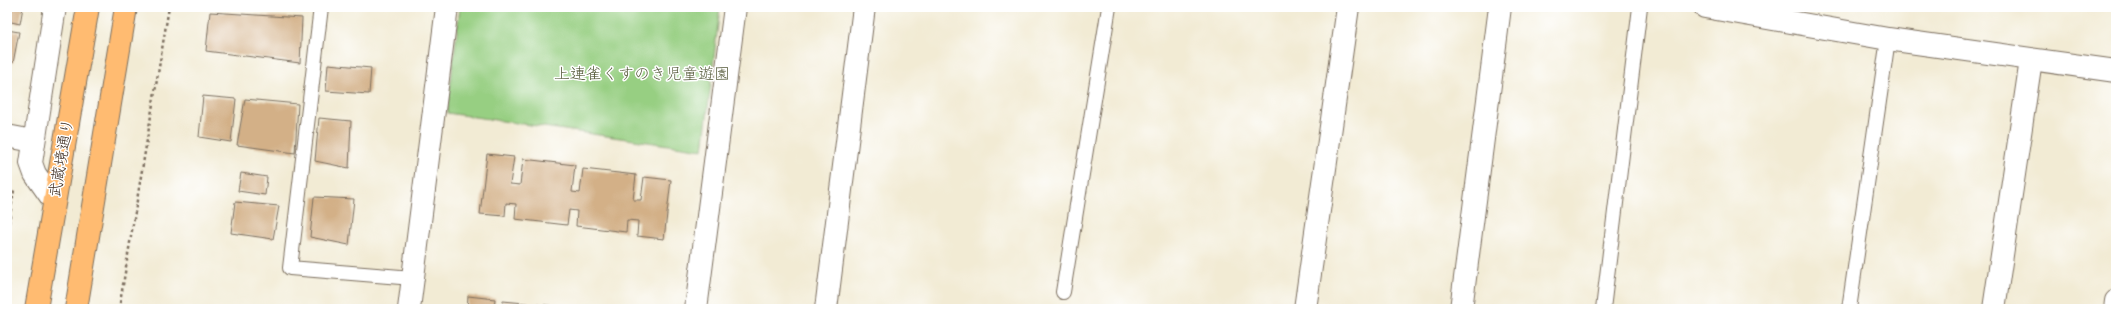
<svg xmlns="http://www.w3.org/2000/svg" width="2123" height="316" font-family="Mynerve,'Klee One',sans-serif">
  <rect width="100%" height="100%" fill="#fff"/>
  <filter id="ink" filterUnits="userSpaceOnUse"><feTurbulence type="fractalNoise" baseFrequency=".025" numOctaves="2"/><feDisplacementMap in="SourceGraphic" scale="8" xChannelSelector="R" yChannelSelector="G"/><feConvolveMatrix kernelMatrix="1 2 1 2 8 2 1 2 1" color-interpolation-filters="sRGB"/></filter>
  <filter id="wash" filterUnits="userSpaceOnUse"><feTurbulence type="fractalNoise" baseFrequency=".012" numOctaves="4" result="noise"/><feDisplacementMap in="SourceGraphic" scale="16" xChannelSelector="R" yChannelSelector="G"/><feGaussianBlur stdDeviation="0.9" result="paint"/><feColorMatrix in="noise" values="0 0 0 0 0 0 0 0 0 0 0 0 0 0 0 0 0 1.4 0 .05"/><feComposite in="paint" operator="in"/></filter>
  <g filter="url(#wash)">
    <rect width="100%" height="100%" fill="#f2ebd4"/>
    <path fill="#97cf82" stroke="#697c50" d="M460 7H720L703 150 447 113Z"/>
    <g id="blocks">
      <g fill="#d3b087">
        <path d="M7 7H23L20 24 7 21Z"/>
        <path d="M210 12 302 18 300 63 206 51Z"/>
        <path d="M7 30 19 32 13 63 7 61Z"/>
        <path d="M328 64 371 68 369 94 326 91Z"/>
        <path d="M203 96 236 99 231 142 199 137Z"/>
        <path d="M245 99 298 104 295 153 237 145Z"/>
        <path d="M319 118 351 121 349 168 315 161Z"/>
        <path d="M487 154 514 157 510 184 520 185 523 159 575 165 572 192 580 193 583 169 636 175 633 200H641L644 177 671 180 664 239 637 236 638 221 627 220 626 232 576 226 577 211 569 210 567 225 515 219 516 204 506 203 505 216 480 214Z"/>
        <path d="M241 173 267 177 265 195 238 191Z"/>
        <path d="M314 197 354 199 349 245 310 237Z"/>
        <path d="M235 202 279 206 273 239 231 233Z"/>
        <path d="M468 296 495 299 494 309H467Z"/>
        <path d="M503 301 556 306V309H502Z"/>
      </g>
    </g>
  </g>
  <g filter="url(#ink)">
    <use href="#blocks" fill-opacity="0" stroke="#7b6e5e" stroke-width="1"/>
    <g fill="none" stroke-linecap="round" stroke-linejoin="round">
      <defs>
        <g id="service">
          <path d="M321 7 290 268 413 278"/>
          <path d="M1063 292 1109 7"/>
          <path d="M1603 309 1640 7"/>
          <path d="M1849 309 1888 39"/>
        </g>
        <g id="minor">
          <path d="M1705 7 1888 39 2116 71"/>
          <path d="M7 136 33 141"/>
          <path d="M54 201 35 174 31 163 55 7"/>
          <path d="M409 309 447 7"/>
          <path d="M696 309 735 7"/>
          <path d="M826 309 864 7"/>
          <path d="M1305 309 1348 7"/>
          <path d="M1461 309 1500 7"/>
          <path d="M1994 309 2031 60"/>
          <path d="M2115 309 2116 301"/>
        </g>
        <g id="primary">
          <path d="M36 309 88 7"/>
          <path d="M76 309 126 7"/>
        </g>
      </defs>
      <use href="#service" stroke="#7b6e5e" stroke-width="16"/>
      <use href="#minor" stroke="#7b6e5e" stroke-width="24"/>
      <use href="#primary" stroke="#7b6e5e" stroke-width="24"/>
      <g stroke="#7b6e5e" stroke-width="2.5" stroke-dasharray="3 3" stroke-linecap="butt">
        <path d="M7 235 14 190"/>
        <path d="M119 309 169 7"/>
      </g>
      <use href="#service" stroke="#fff" stroke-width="14"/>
      <use href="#minor" stroke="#fff" stroke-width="22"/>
      <use href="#primary" stroke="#ffbb71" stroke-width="22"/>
    </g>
  </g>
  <g text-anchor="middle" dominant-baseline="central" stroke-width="3" stroke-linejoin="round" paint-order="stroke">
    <g font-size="16" fill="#575c3c" stroke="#fff">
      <text x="642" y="74">上連雀くすのき児童遊園</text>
    </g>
    <g font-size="16" fill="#3b2a1e" stroke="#fff">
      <text transform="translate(62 158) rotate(-80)">武蔵境通り</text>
    </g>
  </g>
  <rect width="2123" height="316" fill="none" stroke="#fff" stroke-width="24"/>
</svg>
